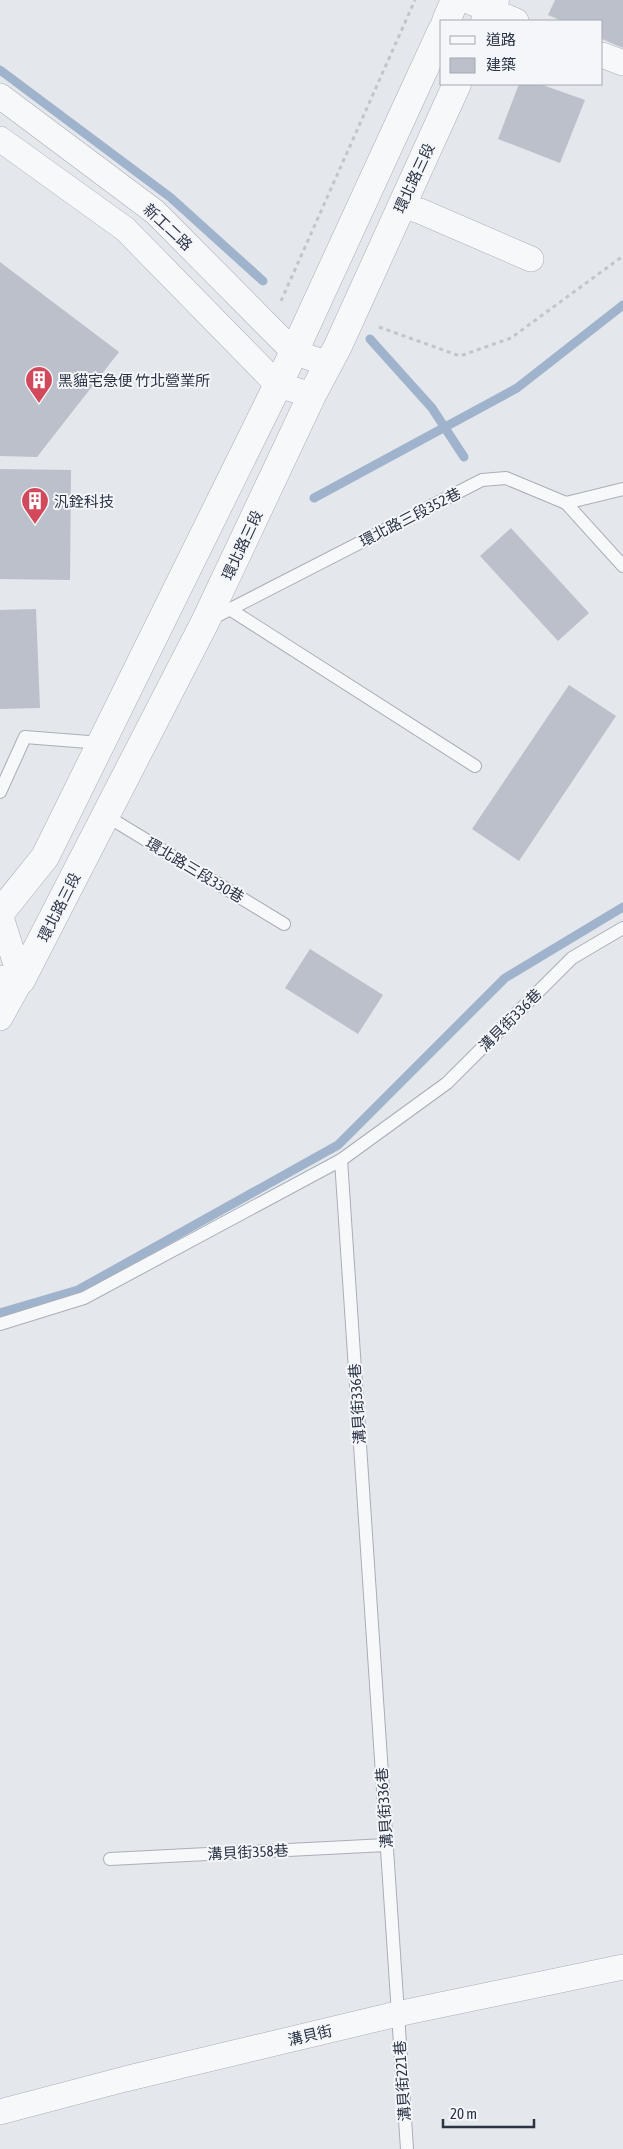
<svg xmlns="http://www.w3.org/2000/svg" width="623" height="2149" font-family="'Asap Condensed','Noto Sans TC',sans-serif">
  <rect width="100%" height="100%" fill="#e4e7ec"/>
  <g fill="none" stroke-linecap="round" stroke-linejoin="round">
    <g stroke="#9fb4cc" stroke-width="9">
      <path d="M0 70 170 197 263 281"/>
      <path d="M370 339 432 408 464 457"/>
      <path d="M314 498 517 388 623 305"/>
      <path d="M0 1313 78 1290 338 1145 505 978 623 907"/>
    </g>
  </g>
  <g fill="#bbc0ca">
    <path d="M555 0H623V48L602 39V21H562L548 15Z"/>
    <path d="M519 84H540L585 100 560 163 498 139Z"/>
    <path d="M0 262 119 352 37 457 0 456Z"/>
    <path d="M0 469 71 470 70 580 0 579Z"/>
    <path d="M511 528 589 613 558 641 480 556Z"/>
    <path d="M36 609 40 708 0 709V610Z"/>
    <path d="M569 685 616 716 519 861 472 829Z"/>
    <path d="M310 949 383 995 358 1034 285 988Z"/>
  </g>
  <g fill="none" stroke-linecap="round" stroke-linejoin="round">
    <defs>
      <g id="service">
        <path d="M566 503 623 566"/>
        <path d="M231 610 475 766"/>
        <path d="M209 620 482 480 506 478 566 503 623 489"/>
        <path d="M0 792 25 737 101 743"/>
        <path d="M105 815 284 924"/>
        <path d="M341 1160 407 2149"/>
        <path d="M0 1324 84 1298 341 1160 447 1083 572 958 623 928"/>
        <path d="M110 1859 386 1845"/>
      </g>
      <g id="minor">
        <path d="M466 0 516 21"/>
        <path d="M602 55 623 63"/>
        <path d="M0 96 155 212 294 352 328 364"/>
        <path d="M0 139 125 229 278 385 312 395"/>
        <path d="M401 206 420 211 531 259"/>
        <path d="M0 914 21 980 0 1018"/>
        <path d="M0 2112 125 2079 397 2014 623 1967"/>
      </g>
      <g id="tertiary">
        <path d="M446 21 455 0"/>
        <path d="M485 21 495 0"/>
        <path d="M0 913 45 857 294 352 442 30"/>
        <path d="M0 980H21L205 622 312 395 338 346 457 84"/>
      </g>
    </defs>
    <use href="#service" stroke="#a9aeb7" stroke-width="14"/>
    <use href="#minor" stroke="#a9aeb7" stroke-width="26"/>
    <use href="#tertiary" stroke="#a9aeb7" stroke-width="29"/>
    <g stroke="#c2c5cb" stroke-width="3" stroke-dasharray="4 4" stroke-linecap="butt">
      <path d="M281 301 415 0"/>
      <path d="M379 327 460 356 511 338 623 256"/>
    </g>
    <use href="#service" stroke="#f7f8fa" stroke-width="12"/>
    <use href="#minor" stroke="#f7f8fa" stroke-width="25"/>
    <use href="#tertiary" stroke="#f7f8fa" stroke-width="28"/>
  </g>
  <defs>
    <symbol id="building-pin" viewBox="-11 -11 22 30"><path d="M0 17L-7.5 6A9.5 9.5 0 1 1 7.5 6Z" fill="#d1495b" stroke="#f4f6f9"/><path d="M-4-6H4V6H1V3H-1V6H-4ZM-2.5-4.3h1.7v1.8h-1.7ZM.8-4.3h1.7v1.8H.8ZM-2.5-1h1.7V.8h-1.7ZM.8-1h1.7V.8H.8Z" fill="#fff"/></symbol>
  </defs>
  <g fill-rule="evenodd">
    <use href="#building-pin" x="23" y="364" width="32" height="43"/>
    <use href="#building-pin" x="19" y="485" width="32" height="43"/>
  </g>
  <g text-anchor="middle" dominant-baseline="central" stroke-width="4" stroke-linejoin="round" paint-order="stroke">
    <g font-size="15" fill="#2b3445" stroke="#f4f6f9">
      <text transform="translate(414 178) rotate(-65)">環北路三段</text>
      <text transform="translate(168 227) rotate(43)">新工二路</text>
      <text transform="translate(410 517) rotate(-27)">環北路三段352巷</text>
      <text transform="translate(242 545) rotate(-65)">環北路三段</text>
      <text transform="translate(195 870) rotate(31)">環北路三段330巷</text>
      <text transform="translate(59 907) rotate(-63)">環北路三段</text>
      <text transform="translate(510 1020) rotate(-45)">溝貝街336巷</text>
      <text transform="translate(357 1404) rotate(-94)">溝貝街336巷</text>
      <text transform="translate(384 1808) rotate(-94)">溝貝街336巷</text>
      <text transform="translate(248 1852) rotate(-3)">溝貝街358巷</text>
      <text transform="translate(310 2035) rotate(-13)">溝貝街</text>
      <text transform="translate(402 2081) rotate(-94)">溝貝街221巷</text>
    </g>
    <g font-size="15" fill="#2b3445" stroke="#f4f6f9" text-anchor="start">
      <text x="58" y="380">黑貓宅急便 竹北營業所</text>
      <text x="54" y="501">汎銓科技</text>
    </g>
  </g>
  <rect x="440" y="20" width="162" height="65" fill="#f4f6f9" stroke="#a4a8b1"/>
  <rect x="450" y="36" width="25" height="8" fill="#f7f8fa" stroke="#a4a8b1"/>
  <text x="486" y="45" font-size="15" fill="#2b3445">道路</text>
  <rect x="450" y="58" width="25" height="15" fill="#bbc0ca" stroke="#a4a8b1"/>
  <text x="486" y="70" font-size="15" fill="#2b3445">建築</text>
  <path d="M443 2119v8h91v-8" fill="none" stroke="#2b3445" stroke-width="2.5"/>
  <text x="450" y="2119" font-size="15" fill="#2b3445" stroke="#f4f6f9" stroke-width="4" paint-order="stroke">20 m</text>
</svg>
